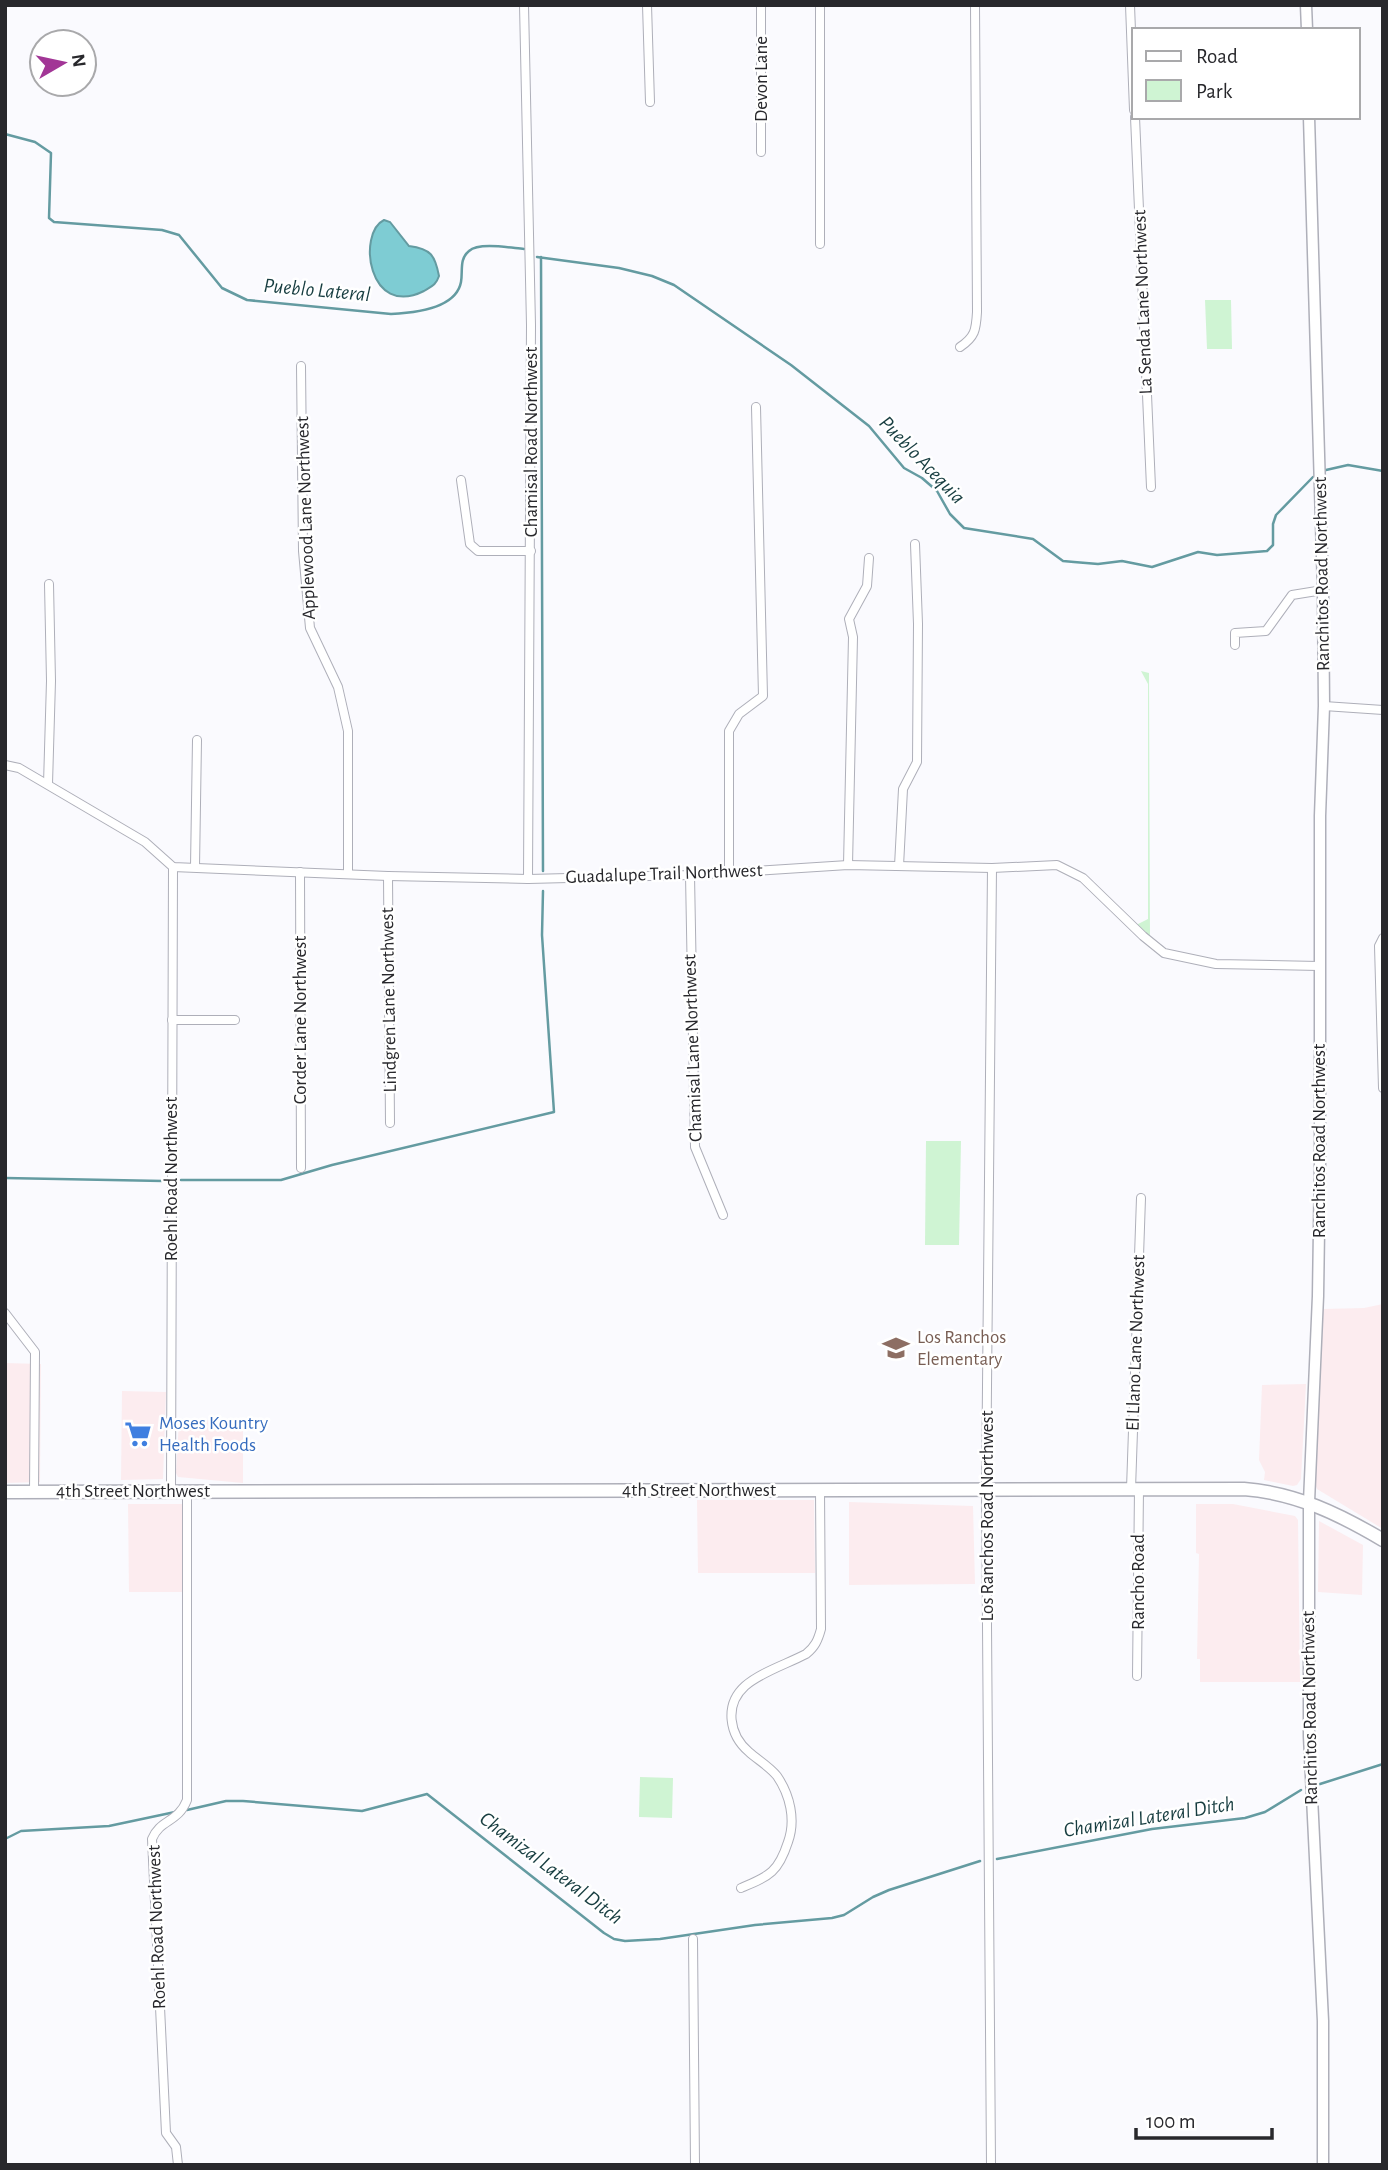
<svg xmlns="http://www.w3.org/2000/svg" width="1388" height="2170" font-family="'Alegreya Sans',sans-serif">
  <rect width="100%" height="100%" fill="#fafafe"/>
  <g fill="#fcecef">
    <path d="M1383 1304V1529L1317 1489 1315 1484 1323 1309 1364 1308Z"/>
    <path d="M5 1363 41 1364 40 1482 5 1483Z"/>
    <path d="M1306 1384 1301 1479 1297 1485 1293 1486 1264 1480 1265 1472 1259 1460 1262 1385Z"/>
    <path d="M122 1391 166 1392 163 1479 121 1480Z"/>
    <path d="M179 1420H243V1483L178 1477 176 1473Z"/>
    <path d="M697 1500H814L815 1573H698Z"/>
    <path d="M849 1502 973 1506 975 1584 849 1585Z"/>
    <path d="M128 1504H182V1592H129Z"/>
    <path d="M1196 1504H1233L1295 1516 1298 1520 1300 1682H1200V1659H1197L1199 1554 1196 1553Z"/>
    <path d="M1319 1521 1363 1545 1362 1595 1318 1592Z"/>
  </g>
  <g fill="#cff4d3">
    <path d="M1205 300H1231L1232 349H1207Z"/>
    <path d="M1141 671 1149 673 1150 938 1136 925 1148 919V684Z"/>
    <path d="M926 1141H961L959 1245H925Z"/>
    <path d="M640 1777 673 1778 672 1818 639 1817Z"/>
  </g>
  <path fill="#7eccd3" stroke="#649ba1" stroke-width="2" d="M384 220 390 222 409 246C431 249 435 255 439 276 436 285 432 286 424 291 368 319 357 233 384 220Z"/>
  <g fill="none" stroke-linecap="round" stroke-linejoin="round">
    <g stroke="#649ba1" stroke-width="2.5">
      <path d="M5 134 35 142 51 153 49 218 54 222 162 230 179 235 222 288 247 300 391 314C413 313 456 309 461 282 463 271 459 259 469 251 479 242 511 248 524 249"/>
      <path d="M537 257 619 268 652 276 674 285 791 365 869 426 904 468 922 478 937 491 950 514 964 528 1033 539 1063 561 1074 562 1098 564 1122 561 1152 567 1198 552 1217 555 1267 551 1273 545V524L1276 515 1313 477"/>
      <path d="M541 257 543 871"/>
      <path d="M1326 470 1348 465 1383 471"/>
      <path d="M5 1178 163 1181"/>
      <path d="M181 1180H281L332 1165 554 1112 542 935 543 891"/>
      <path d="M1320 1784 1383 1764"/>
      <path d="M187 1810 226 1801H243L362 1811 427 1794 604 1933 614 1939 625 1941 660 1939 755 1925 832 1918 844 1915 873 1897 889 1890 980 1861"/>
      <path d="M5 1839 21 1831 109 1826 175 1812"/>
      <path d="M997 1859 1152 1829 1245 1818 1265 1812 1301 1790"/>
    </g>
    <defs>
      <g id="minor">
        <path d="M524 5 531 325 528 879"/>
        <path d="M647 5 650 102"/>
        <path d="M761 5V152"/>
        <path d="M1130 5 1134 110"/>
        <path d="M1135 117 1151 487"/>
        <path d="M820 244V5"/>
        <path d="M960 347C975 337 976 330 977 312L975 5"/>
        <path d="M301 366 303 551 310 628 338 687 348 731V872"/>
        <path d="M461 480 470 544 478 551H531"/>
        <path d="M1235 645V633L1266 631 1292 595 1323 590"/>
        <path d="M1324 706 1383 710"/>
        <path d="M5 765 19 768 145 842 173 867 388 876 528 879 690 875 848 865 992 868 1057 865 1083 878 1143 936 1164 953 1216 964 1319 966"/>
        <path d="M48 784 51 681 49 584"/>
        <path d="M848 865 853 637 849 619 867 586 869 558"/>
        <path d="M899 866 903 789 917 762 918 624 915 544"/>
        <path d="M195 867 197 740"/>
        <path d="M300 872 301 1168"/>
        <path d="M729 873V731L739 714 763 696 756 407"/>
        <path d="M690 875 695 1147 723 1215"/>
        <path d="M388 876 390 1123"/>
        <path d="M1383 938 1379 946 1383 1088"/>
        <path d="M172 1020H235"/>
        <path d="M5 1313 35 1352 34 1492"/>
        <path d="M1131 1489 1141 1198"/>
        <path d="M171 1491 173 867"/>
        <path d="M1137 1676 1139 1489"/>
        <path d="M741 1888C769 1876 778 1873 788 1842 796 1820 790 1795 777 1776 770 1767 758 1760 749 1752 729 1735 724 1705 745 1686 761 1672 787 1664 806 1654 815 1647 818 1640 821 1629L820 1490"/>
        <path d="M693 1939 695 2165"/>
        <path d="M178 2165 176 2147 166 2133 152 1839C160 1819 178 1823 187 1800V1491"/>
        <path d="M991 2165 986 1490 992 868"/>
      </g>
      <g id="tertiary">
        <path d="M1306 5 1307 30"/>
        <path d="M1309 117 1323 590 1324 706 1320 816V1163L1318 1296 1309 1502V1736L1323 2021V2165"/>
      </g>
      <path id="secondary" d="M5 1492 1244 1489C1296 1493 1339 1514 1383 1540"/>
    </defs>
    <use href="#minor" stroke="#aeafb9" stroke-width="10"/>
    <use href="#tertiary" stroke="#aeafb9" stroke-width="13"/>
    <use href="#secondary" stroke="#aeafb9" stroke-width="15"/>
    <use href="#minor" stroke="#fff" stroke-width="8"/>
    <use href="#tertiary" stroke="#fff" stroke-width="10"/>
    <use href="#secondary" stroke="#fff" stroke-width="12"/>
  </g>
  <defs>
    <symbol id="school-bare" viewBox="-9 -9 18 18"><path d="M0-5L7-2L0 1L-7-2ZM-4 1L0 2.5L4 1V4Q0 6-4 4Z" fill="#8d6e63" stroke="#fff" stroke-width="2.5" paint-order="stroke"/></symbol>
    <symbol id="supermarket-bare" viewBox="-9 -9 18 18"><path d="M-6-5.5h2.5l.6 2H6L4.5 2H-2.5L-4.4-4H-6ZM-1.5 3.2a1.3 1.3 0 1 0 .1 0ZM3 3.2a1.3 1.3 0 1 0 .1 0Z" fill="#3f7fe0" stroke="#fff" stroke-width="2.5" paint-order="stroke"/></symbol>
  </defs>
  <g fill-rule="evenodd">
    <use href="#school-bare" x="877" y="1329" width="38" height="38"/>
    <use href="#supermarket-bare" x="119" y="1415" width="38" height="38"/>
  </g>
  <g text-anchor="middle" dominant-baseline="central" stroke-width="5" stroke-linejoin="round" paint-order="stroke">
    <g font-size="19" fill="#28282c" stroke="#fff">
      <text transform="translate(761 79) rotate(-90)">Devon Lane</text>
      <text transform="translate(1143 302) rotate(-92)">La Senda Lane Northwest</text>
      <text transform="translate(531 442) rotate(-90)">Chamisal Road Northwest</text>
      <text transform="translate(306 518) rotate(-92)">Applewood Lane Northwest</text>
      <text transform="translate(1322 574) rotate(-91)">Ranchitos Road Northwest</text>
      <text transform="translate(664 874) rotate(-2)">Guadalupe Trail Northwest</text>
      <text transform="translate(389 1000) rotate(-91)">Lindgren Lane Northwest</text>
      <text transform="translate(300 1020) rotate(-90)">Corder Lane Northwest</text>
      <text transform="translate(693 1048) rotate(-92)">Chamisal Lane Northwest</text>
      <text transform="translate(1319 1141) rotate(-90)">Ranchitos Road Northwest</text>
      <text transform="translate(171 1179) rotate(-90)">Roehl Road Northwest</text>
      <text transform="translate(1136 1343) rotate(-88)">El Llano Lane Northwest</text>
      <text x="699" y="1490">4th Street Northwest</text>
      <text x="133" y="1491">4th Street Northwest</text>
      <text transform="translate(987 1516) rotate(-90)">Los Ranchos Road Northwest</text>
      <text transform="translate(1138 1582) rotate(-90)">Rancho Road</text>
      <text transform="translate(1310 1708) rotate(-91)">Ranchitos Road Northwest</text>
      <text transform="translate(157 1927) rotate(-92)">Roehl Road Northwest</text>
    </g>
    <g font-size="19" fill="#785e54" stroke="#fff" text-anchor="start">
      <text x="917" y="1337">Los Ranchos<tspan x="917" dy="22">Elementary</tspan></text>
    </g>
    <g font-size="19" fill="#366cbe" stroke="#fff" text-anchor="start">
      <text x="159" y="1423">Moses Kountry<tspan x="159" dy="22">Health Foods</tspan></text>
    </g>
    <g font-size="21" font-style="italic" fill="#173d40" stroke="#fff">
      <text transform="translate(317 290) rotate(5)">Pueblo Lateral</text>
      <text transform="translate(922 460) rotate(46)">Pueblo Acequia</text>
      <text transform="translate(1149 1817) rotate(-9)">Chamizal Lateral Ditch</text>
      <text transform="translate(551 1868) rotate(37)">Chamizal Lateral Ditch</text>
    </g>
  </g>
  <rect width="1388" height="2170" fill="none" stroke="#28282c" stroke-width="14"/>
  <rect x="1132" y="28" width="228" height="91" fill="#ffffff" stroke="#a9a9ab" stroke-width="2"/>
  <rect x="1146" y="51" width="35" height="10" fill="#ffffff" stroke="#a9a9ab" stroke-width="2"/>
  <text x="1196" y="63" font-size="21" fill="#28282c">Road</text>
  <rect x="1146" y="80" width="35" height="21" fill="#cff4d3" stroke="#a9a9ab" stroke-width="2"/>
  <text x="1196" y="98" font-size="21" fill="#28282c">Park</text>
  <g transform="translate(63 63) rotate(81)"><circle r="33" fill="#ffffff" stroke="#a9a9ab" stroke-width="2"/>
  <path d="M0-5L12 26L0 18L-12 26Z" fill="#a23696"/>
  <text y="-10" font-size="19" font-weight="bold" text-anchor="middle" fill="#28282c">N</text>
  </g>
  <path d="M1136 2128v10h136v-10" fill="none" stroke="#28282c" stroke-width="3.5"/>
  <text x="1146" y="2128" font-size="21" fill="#28282c" stroke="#ffffff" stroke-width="5" paint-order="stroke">100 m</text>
</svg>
